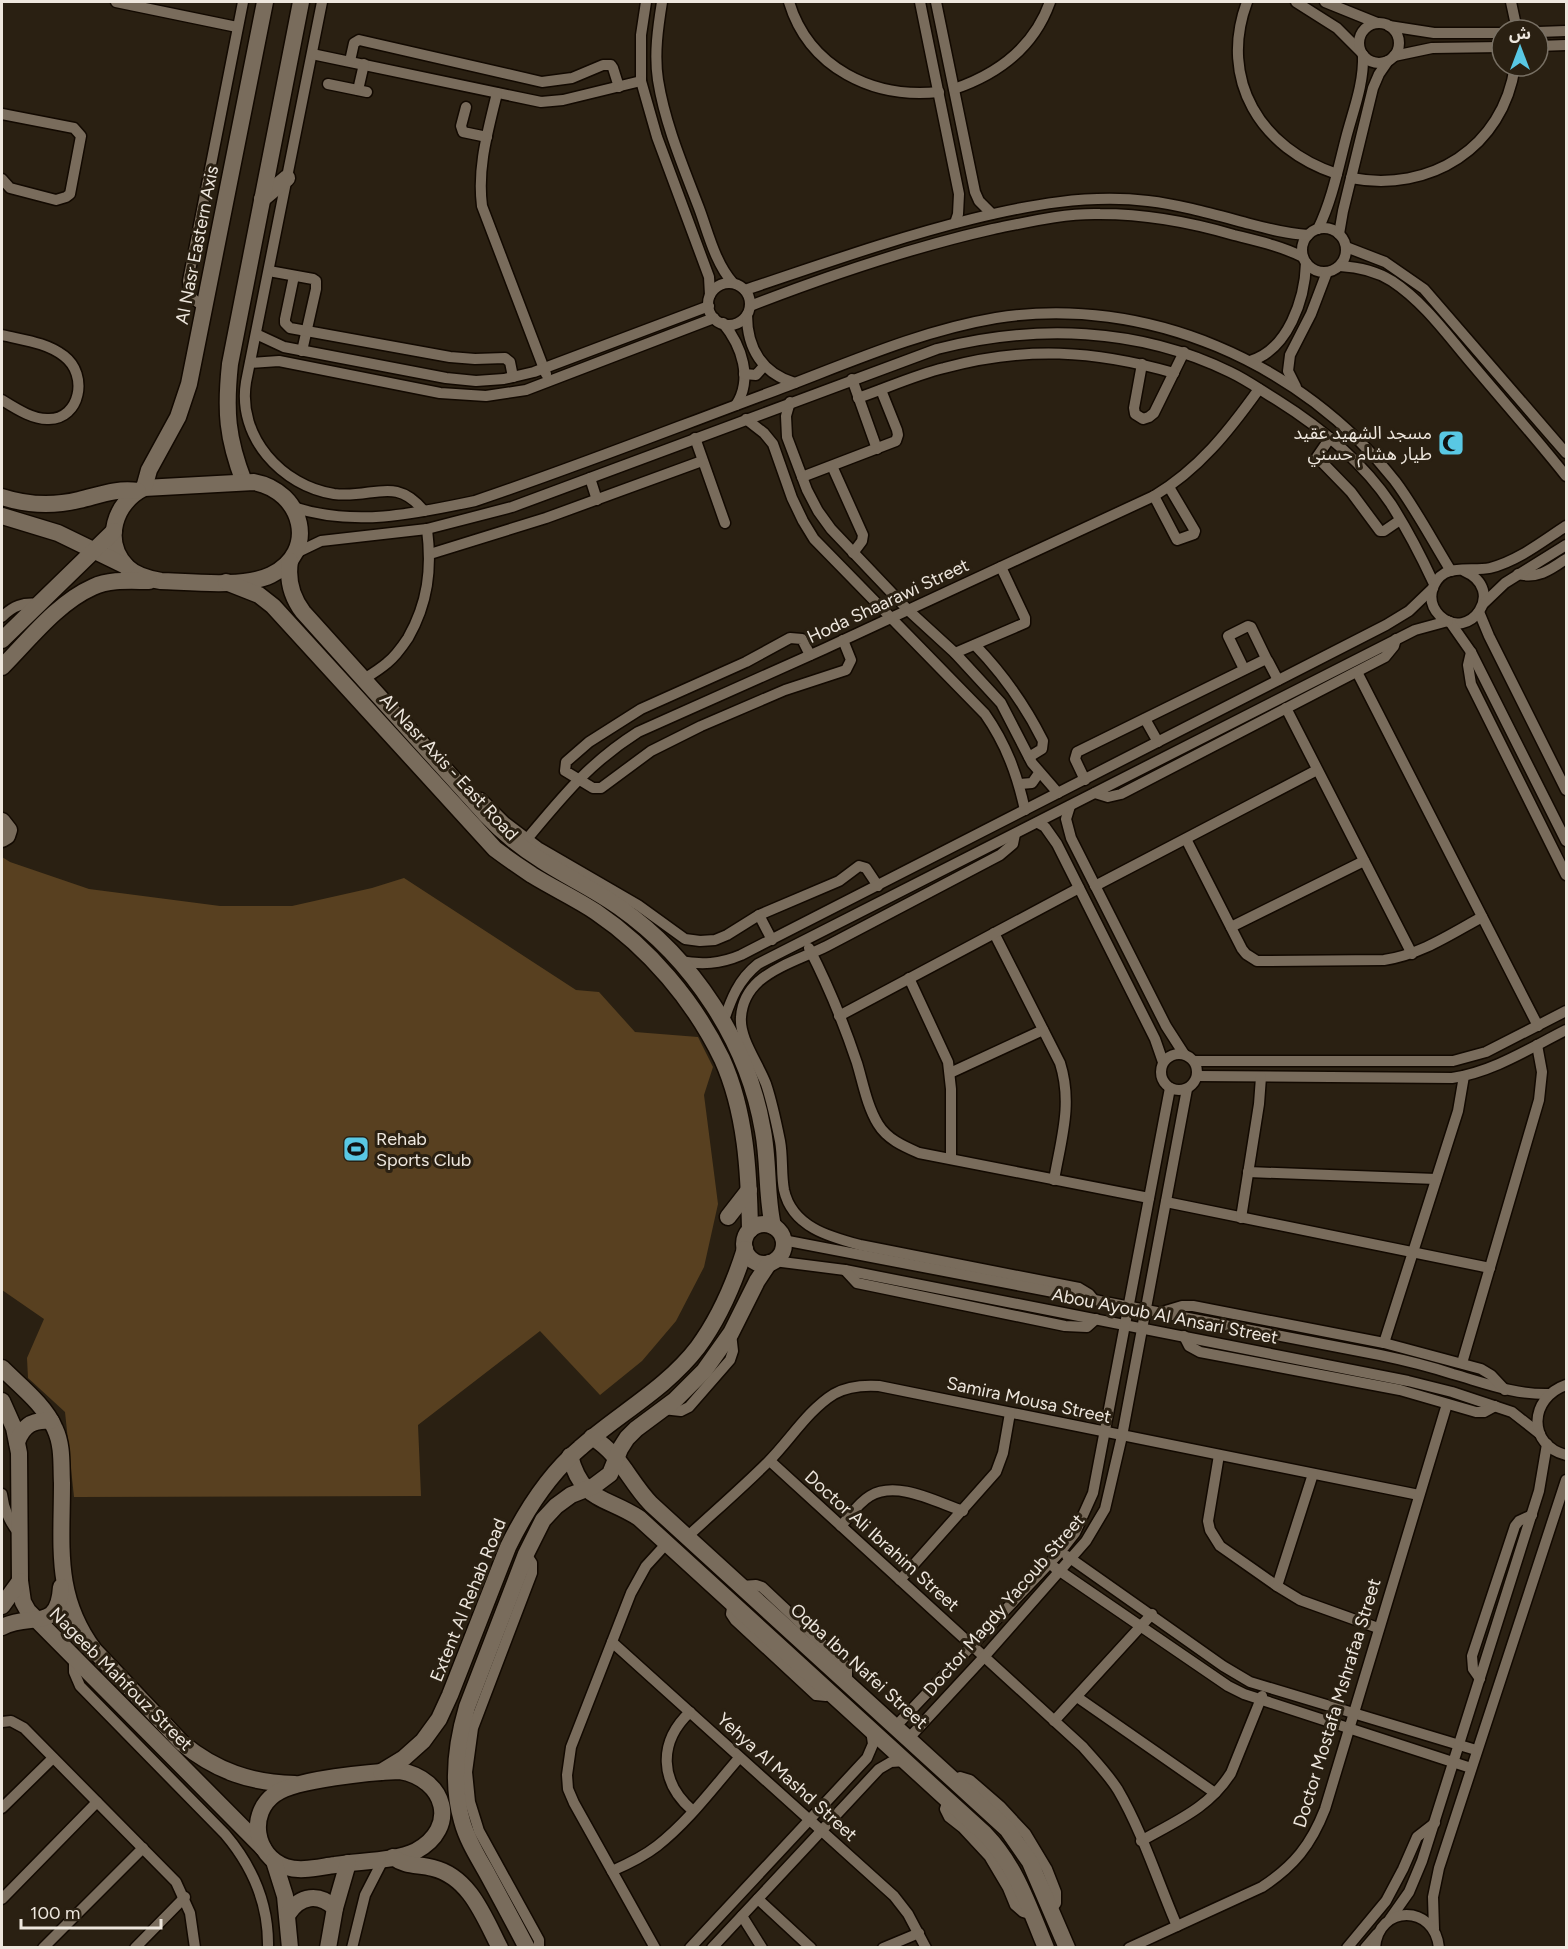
<svg xmlns="http://www.w3.org/2000/svg" width="1568" height="1949" font-family="Figtree,'Noto Sans Arabic',sans-serif">
  <rect width="100%" height="100%" fill="#2a2012"/>
  <path fill="#584020" d="M2 857 10 862 89 889 220 906H292L372 888 404 878 576 990 599 992 635 1032 698 1037 713 1067 704 1095 718 1204 704 1267 676 1321 642 1361 600 1395 540 1331 418 1425 421 1496 74 1497 65 1412 28 1378 27 1358 44 1319 2 1290Z"/>
  <g fill="none" stroke-linecap="round" stroke-linejoin="round">
    <defs>
      <g id="street">
        <path d="M116 2 237 27"/>
        <path d="M322 2 246 382C237 437 282 486 334 494 373 499 395 475 424 511"/>
        <path d="M646 2 641 35V81L657 137 709 277 710 295"/>
        <path d="M662 2C658 27 654 54 658 80 665 124 683 166 699 208 708 232 715 263 733 283"/>
        <path d="M789 2C809 68 873 99 939 92"/>
        <path d="M920 2 959 194 958 214 955 223"/>
        <path d="M936 2 975 192 979 201 992 214"/>
        <path d="M1247 2C1218 80 1261 149 1337 174"/>
        <path d="M1296 2 1337 28 1360 51"/>
        <path d="M1325 2 1377 23"/>
        <path d="M1511 2 1517 30"/>
        <circle cx="1379" cy="43" r="20"/>
        <path d="M1389 26 1434 33H1502"/>
        <path d="M1538 32 1566 31"/>
        <path d="M1538 46 1566 45"/>
        <path d="M312 54 541 102 563 100 641 81"/>
        <path d="M1394 56 1432 48 1502 47"/>
        <path d="M350 61 354 43 359 40 542 82 572 78 603 65H611L613 68 619 87"/>
        <path d="M328 84 367 92"/>
        <path d="M954 89C998 74 1034 47 1050 2"/>
        <path d="M358 90 364 64"/>
        <path d="M497 93C488 131 477 167 482 206L546 374"/>
        <path d="M466 107 461 126 463 132 487 137"/>
        <path d="M2 114 74 128 81 136 70 194 66 197 56 200 10 188 2 179"/>
        <path d="M1351 178C1430 193 1503 148 1515 66"/>
        <circle cx="1324" cy="250" r="22"/>
        <path d="M1318 229C1332 200 1338 169 1346 138 1353 111 1364 84 1363 55"/>
        <path d="M1339 234 1343 211 1373 88 1379 74 1388 61"/>
        <path d="M1346 247 1385 262 1424 289 1566 453"/>
        <path d="M1340 266C1358 267 1376 271 1392 281 1424 302 1448 336 1472 364 1503 401 1536 438 1566 476"/>
        <path d="M269 271 313 279 316 281V289L302 351"/>
        <path d="M294 276 285 319V323L290 328 450 357 475 359 505 358 510 362 513 377"/>
        <circle cx="729" cy="304" r="21"/>
        <path d="M745 290C820 265 895 238 972 219 1029 205 1088 194 1148 201 1182 205 1216 215 1250 224 1269 229 1288 234 1308 235"/>
        <path d="M204 306C192 300 188 295 188 281L243 2"/>
        <path d="M750 306C830 275 909 248 993 229 1028 222 1064 213 1100 214 1146 214 1190 222 1234 235 1258 241 1281 246 1303 257"/>
        <path d="M747 315C747 349 763 374 795 383"/>
        <path d="M723 323C742 346 753 379 736 405"/>
        <path d="M256 334 284 347 446 378 476 381 504 379 534 372 709 306"/>
        <path d="M2 335C22 340 46 342 64 356 89 375 80 419 49 419 33 420 15 408 2 400"/>
        <path d="M1250 361C1288 350 1305 299 1306 263"/>
        <path d="M250 363 279 361 440 393 486 396 526 390 714 318"/>
        <path d="M1142 364 1134 408 1135 414 1143 419 1149 417 1154 413 1184 352"/>
        <path d="M744 374 756 375 764 366"/>
        <path d="M852 379 877 449"/>
        <path d="M1296 387 1288 371 1290 355 1311 314 1327 272"/>
        <path d="M858 398C887 388 915 375 944 368 1025 346 1094 350 1174 373"/>
        <path d="M790 402 786 416 787 437 807 490 818 511 831 529 908 610 955 653 990 691 1001 703 1032 763 1058 793"/>
        <path d="M746 419 764 433 773 444 792 498 803 521 814 539 985 714C1006 744 1017 774 1025 810"/>
        <path d="M695 438 725 523"/>
        <path d="M1330 438 1317 457 1351 492 1380 531H1384L1400 520"/>
        <path d="M832 466 863 535 862 541 853 553"/>
        <path d="M802 477 896 441 898 435 897 430 881 390"/>
        <path d="M590 478 597 500"/>
        <path d="M1154 496 1177 540 1194 534 1195 531 1169 487"/>
        <path d="M293 507C354 527 414 514 475 501 576 467 674 428 774 391 846 364 919 331 996 318 1146 294 1302 363 1395 481 1416 509 1433 542 1451 571"/>
        <path d="M296 553 321 541 427 529 512 507 937 349C1035 324 1138 327 1230 372 1247 380 1262 391 1277 400 1320 427 1362 461 1391 504 1407 529 1421 556 1434 584"/>
        <path d="M430 554 546 518 702 461"/>
        <path d="M1464 571C1508 590 1469 643 1440 616 1433 609 1430 600 1432 591 1434 583 1438 577 1445 573 1457 567 1477 571 1490 568 1518 561 1543 541 1566 526"/>
        <path d="M1518 574C1538 579 1550 570 1566 559"/>
        <path d="M1483 604 1505 583 1566 545"/>
        <path d="M1479 612 1489 636 1566 790"/>
        <path d="M2 617C13 606 23 602 39 604"/>
        <path d="M1450 622 1471 652 1566 841"/>
        <path d="M975 645C1003 674 1025 705 1043 741L1042 749 1029 757"/>
        <path d="M1471 652 1468 665 1471 684 1566 875"/>
        <path d="M955 653 1025 623V618L1001 567"/>
        <path d="M810 655 802 639 790 638 746 662 641 709 589 742 566 762 565 771 593 788H601L651 751 701 726 785 690 846 670 851 660 843 640"/>
        <path d="M1244 669 1228 636 1248 626 1251 627 1267 660"/>
        <path d="M1357 672 1538 1026"/>
        <path d="M364 679C372 674 380 669 387 663 396 656 402 647 408 638 428 603 432 569 427 529"/>
        <path d="M1286 708 1412 954"/>
        <path d="M1145 719 1158 742"/>
        <path d="M1085 780 1075 759 1077 752 1264 660 1268 661 1278 680"/>
        <path d="M1020 784 1032 783 1039 773"/>
        <path d="M1095 793 1108 797 1121 794 1385 657 1394 646 1396 639"/>
        <path d="M481 798 505 822 538 847 638 905 685 939 700 941 715 940 727 935 759 915 839 881 859 866 866 868 878 886"/>
        <path d="M1070 806 1066 819 1071 838 1166 1026 1184 1054"/>
        <path d="M1038 823 1045 827 1057 844 1155 1039 1163 1062"/>
        <path d="M1015 834 1013 844 1000 855C943 885 885 915 827 946 805 957 778 965 759 981 749 990 742 1003 741 1017 739 1038 758 1063 766 1084 772 1102 776 1121 780 1141 783 1157 781 1174 784 1190 792 1227 830 1237 860 1245L1079 1288 1089 1294 1094 1300"/>
        <path d="M527 839C563 796 589 763 638 732L824 649 1154 496C1199 469 1229 431 1259 389"/>
        <path d="M1186 839 1242 949 1246 954 1257 961 1384 960C1420 955 1451 934 1482 917"/>
        <path d="M1095 886 1317 770"/>
        <path d="M759 915 772 940"/>
        <path d="M1231 927 1364 861"/>
        <path d="M994 933 1060 1063C1073 1104 1061 1139 1054 1180"/>
        <path d="M809 948C828 985 844 1024 857 1063 863 1083 867 1106 878 1124 887 1139 903 1146 919 1153L1149 1198"/>
        <path d="M679 961C702 965 720 964 741 955L1386 625 1409 611 1433 588"/>
        <path d="M909 978 948 1062 951 1089V1159"/>
        <path d="M839 1016 1079 888"/>
        <path d="M723 1023C731 999 738 980 758 964L1415 630 1448 621"/>
        <circle cx="1179" cy="1072" r="18"/>
        <path d="M1194 1061H1453L1486 1052 1566 1011"/>
        <path d="M950 1073 1043 1030"/>
        <path d="M1197 1076 1452 1078C1493 1072 1530 1048 1566 1030"/>
        <path d="M1248 1172 1436 1179"/>
        <path d="M1166 1202 1490 1268"/>
        <path d="M1241 1218 1259 1104 1261 1077"/>
        <path d="M783 1240 1380 1355C1404 1360 1429 1366 1453 1374 1485 1383 1515 1395 1549 1394"/>
        <path d="M774 1261 845 1270 1408 1381 1452 1392 1512 1412 1540 1434"/>
        <path d="M845 1270 857 1283 1065 1326 1087 1327 1096 1319"/>
        <path d="M1162 1312 1182 1306H1193L1384 1343 1481 1369 1491 1375 1505 1390"/>
        <path d="M1184 1336 1189 1346 1200 1352 1400 1390 1476 1412H1484L1495 1406"/>
        <path d="M1384 1343 1458 1111 1464 1076"/>
        <path d="M1462 1363 1539 1100 1542 1072 1537 1045"/>
        <path d="M1566 1385C1529 1398 1527 1445 1566 1455"/>
        <path d="M663 1409 681 1411 689 1407 730 1360 733 1351 731 1333"/>
        <path d="M1219 1455 1208 1521 1210 1530 1220 1546 1277 1586 1300 1600 1378 1628"/>
        <path d="M770 1461 1083 1747C1095 1761 1108 1774 1118 1790 1142 1831 1158 1882 1177 1926"/>
        <path d="M2 1494C4 1510 9 1521 19 1534"/>
        <path d="M841 1526C850 1516 858 1503 870 1496 897 1480 936 1502 963 1511"/>
        <path d="M687 1537C714 1512 743 1487 769 1461 790 1440 808 1410 834 1394 848 1386 863 1385 879 1386L1419 1495"/>
        <path d="M526 1554 532 1563V1573L473 1728 467 1772 470 1802 479 1831 539 1940V1948"/>
        <path d="M1067 1556 1223 1666 1250 1682 1476 1750"/>
        <path d="M1054 1567 1228 1686 1244 1694 1471 1768"/>
        <path d="M900 1580 996 1472 1003 1453 1010 1413"/>
        <path d="M742 1586 756 1585 762 1587 845 1665 847 1669V1683"/>
        <path d="M1277 1586 1313 1474"/>
        <path d="M733 1602 731 1614 735 1620 816 1695 826 1696 831 1693"/>
        <path d="M612 1642 894 1896 908 1914 926 1948"/>
        <path d="M74 1657V1672L80 1686 225 1834C253 1867 269 1904 268 1948"/>
        <path d="M1480 1679 1473 1669 1472 1656 1515 1526 1519 1521 1532 1515"/>
        <path d="M1077 1697 1215 1793"/>
        <path d="M690 1712C658 1742 659 1782 693 1811"/>
        <path d="M1054 1721 1152 1614"/>
        <path d="M2 1722 11 1721 24 1728 176 1882 190 1913 195 1948"/>
        <path d="M896 1726 1061 1551 1075 1533 1093 1493 1170 1088"/>
        <path d="M909 1738 984 1657 1086 1541 1105 1509 1122 1436 1187 1089"/>
        <path d="M953 1780 960 1777 970 1780 1000 1806 1026 1834 1047 1869 1056 1892V1903L1051 1910"/>
        <path d="M948 1800 945 1809 949 1817 963 1828 989 1856 1008 1888 1015 1905 1023 1912 1033 1915"/>
        <path d="M2 1808 53 1758"/>
        <path d="M1141 1841C1176 1821 1209 1808 1231 1773L1262 1696"/>
        <path d="M612 1871C628 1864 643 1857 657 1846 688 1822 713 1788 739 1758"/>
        <path d="M2 1899 97 1802"/>
        <path d="M758 1899 811 1948"/>
        <path d="M742 1916 762 1948"/>
        <path d="M1390 1919 1409 1892 1422 1861 1539 1491 1547 1444"/>
        <path d="M1434 1929 1433 1897 1439 1868 1566 1480"/>
        <path d="M43 1948 143 1848"/>
        <path d="M135 1948 185 1897"/>
        <path d="M352 1948 365 1895 384 1858"/>
        <path d="M655 1948 574 1803 568 1789 567 1775 571 1747 631 1593 646 1566 667 1543"/>
        <path d="M690 1948 867 1758 873 1744 871 1730"/>
        <path d="M712 1948 879 1769 891 1762 905 1761"/>
        <path d="M883 1948 919 1933"/>
        <path d="M1129 1948 1262 1887C1294 1866 1311 1845 1325 1809L1447 1404"/>
        <path d="M1347 1948 1386 1901 1403 1869 1417 1837 1435 1823"/>
        <path d="M1365 1948 1377 1934"/>
        <path d="M1375 1948C1378 1904 1435 1904 1439 1948"/>
      </g>
      <g id="secondary">
        <path d="M262 199 287 178"/>
        <path d="M244 482C227 438 225 411 230 364L301 2"/>
        <path d="M254 482C303 491 319 552 271 575 244 588 191 582 161 581 149 579 136 576 127 567 102 541 115 502 144 488Z"/>
        <path d="M144 488 149 470 178 417 189 384 265 2"/>
        <path d="M2 497C27 505 54 506 79 500 100 495 116 488 138 491"/>
        <path d="M2 516 58 533 126 566"/>
        <path d="M290 561C287 580 291 596 303 612L485 814C502 832 520 847 541 860 567 877 594 889 619 907 693 959 748 1042 763 1131 769 1163 766 1195 773 1226"/>
        <path d="M226 582 259 595 273 606 495 849C507 858 520 867 532 875 553 888 575 898 596 912 649 948 694 1001 722 1059 746 1112 749 1173 750 1230"/>
        <path d="M2 640 114 531"/>
        <path d="M2 667C29 640 57 603 93 587 110 579 131 581 149 581"/>
        <path d="M2 821 9 830 7 836 2 839"/>
        <path d="M728 1217 749 1190"/>
        <circle cx="764" cy="1244" r="20"/>
        <path d="M2 1368C20 1386 45 1405 55 1429 63 1446 61 1465 62 1483 62 1547 54 1596 94 1650L182 1743C216 1771 251 1783 295 1784"/>
        <path d="M2 1401 14 1428 19 1453 20 1581 23 1602 28 1611 263 1848"/>
        <path d="M592 1437C622 1456 628 1480 651 1504L1007 1829 1030 1862 1067 1948"/>
        <path d="M17 1442C23 1425 34 1419 51 1421"/>
        <path d="M570 1456C582 1502 605 1496 639 1518L985 1834C1016 1866 1029 1907 1046 1948"/>
        <path d="M2 1606 20 1581"/>
        <path d="M2 1627C32 1612 58 1633 61 1587"/>
        <path d="M400 1771C446 1779 459 1828 416 1851 397 1861 358 1861 335 1865 319 1867 301 1872 286 1867 254 1856 248 1813 275 1794 295 1779 373 1772 400 1771Z"/>
        <path d="M381 1772 404 1758 423 1741 439 1719 450 1695 508 1547C526 1510 548 1475 580 1448 618 1414 666 1389 698 1347 720 1317 734 1284 745 1249"/>
        <path d="M393 1857C406 1867 418 1864 433 1868 470 1877 484 1917 500 1948"/>
        <path d="M274 1861 285 1896 290 1948"/>
        <path d="M288 1914C300 1895 319 1893 335 1908"/>
        <path d="M328 1948 335 1908 348 1863"/>
        <path d="M527 1948C514 1923 501 1899 488 1875 478 1857 467 1840 462 1821 451 1783 456 1744 467 1707L526 1554 543 1520 556 1506 571 1495 594 1486 610 1474 620 1449 627 1438 636 1429 675 1400 704 1371 731 1333 757 1281 769 1263"/>
      </g>
    </defs>
    <use href="#street" stroke="#120901" stroke-width="13"/>
    <use href="#secondary" stroke="#120901" stroke-width="19"/>
    <use href="#street" stroke="#796c5c" stroke-width="10"/>
    <use href="#secondary" stroke="#796c5c" stroke-width="16"/>
  </g>
  <defs>
    <symbol id="mosque-square" viewBox="-11 -11 22 22"><rect x="-9" y="-9" width="18" height="18" rx="4" fill="#59c8e4" stroke="#2a2012"/><path d="M3.5-4.9A6 6 0 1 0 3.5 4.9A5 5 0 1 1 3.5-4.9Z" fill="#111"/></symbol>
    <symbol id="stadium-square" viewBox="-11 -11 22 22"><rect x="-9" y="-9" width="18" height="18" rx="4" fill="#59c8e4" stroke="#2a2012"/><path d="M0-5a6.5 5 0 1 0 0 10a6.5 5 0 1 0 0-10ZM-3.5-1.8h7v3.6h-7Z" fill="#111"/></symbol>
  </defs>
  <g fill-rule="evenodd">
    <use href="#mosque-square" x="1436" y="428" width="30" height="30"/>
    <use href="#stadium-square" x="341" y="1134" width="30" height="30"/>
  </g>
  <g text-anchor="middle" dominant-baseline="central" stroke-width="6" stroke-linejoin="round" paint-order="stroke">
    <g font-size="18" fill="#eee7de" stroke="#2a2012">
      <text transform="translate(197 245) rotate(-79)">Al Nasr Eastern Axis</text>
      <text transform="translate(888 601) rotate(-25)">Hoda Shaarawi Street</text>
      <text transform="translate(449 767) rotate(47)">Al Nasr Axis - East Road</text>
      <text transform="translate(1165 1316) rotate(11)">Abou Ayoub Al Ansari Street</text>
      <text transform="translate(1029 1400) rotate(12)">Samira Mousa Street</text>
      <text transform="translate(882 1541) rotate(42)">Doctor Ali Ibrahim Street</text>
      <text transform="translate(468 1600) rotate(-68)">Extent Al Rehab Road</text>
      <text transform="translate(1004 1605) rotate(-49)">Doctor Magdy Yacoub Street</text>
      <text transform="translate(859 1666) rotate(42)">Oqba Ibn Nafei Street</text>
      <text transform="translate(121 1679) rotate(45)">Nageeb Mahfouz Street</text>
      <text transform="translate(1337 1703) rotate(-73)">Doctor Mostafa Mshrafaa Street</text>
      <text transform="translate(787 1777) rotate(42)">Yehya Al Mashd Street</text>
    </g>
    <g font-size="18" fill="#eee7de" stroke="#2a2012" text-anchor="end">
      <text x="1432" y="433">مسجد الشهيد عقيد<tspan x="1432" dy="21">طيار هشام حسني</tspan></text>
      <text x="376" y="1139" text-anchor="start">Rehab<tspan x="376" dy="21">Sports Club</tspan></text>
    </g>
  </g>
  <rect width="1568" height="1949" fill="none" stroke="#eee7de" stroke-width="6"/>
  <g transform="translate(1520 48)"><circle r="28" fill="#2a2012" stroke="#787064" stroke-width="1.5"/>
  <path d="M0-4.5L10 22L0 15L-10 22Z" fill="#59c8e4"/>
  <text y="-9" font-size="16" font-weight="bold" text-anchor="middle" fill="#eee7de">ش</text>
  </g>
  <path d="M21 1919v9h140v-9" fill="none" stroke="#eee7de" stroke-width="3"/>
  <text x="30" y="1919" font-size="18" fill="#eee7de" stroke="#2a2012" stroke-width="4.5" paint-order="stroke">100 m</text>
</svg>
